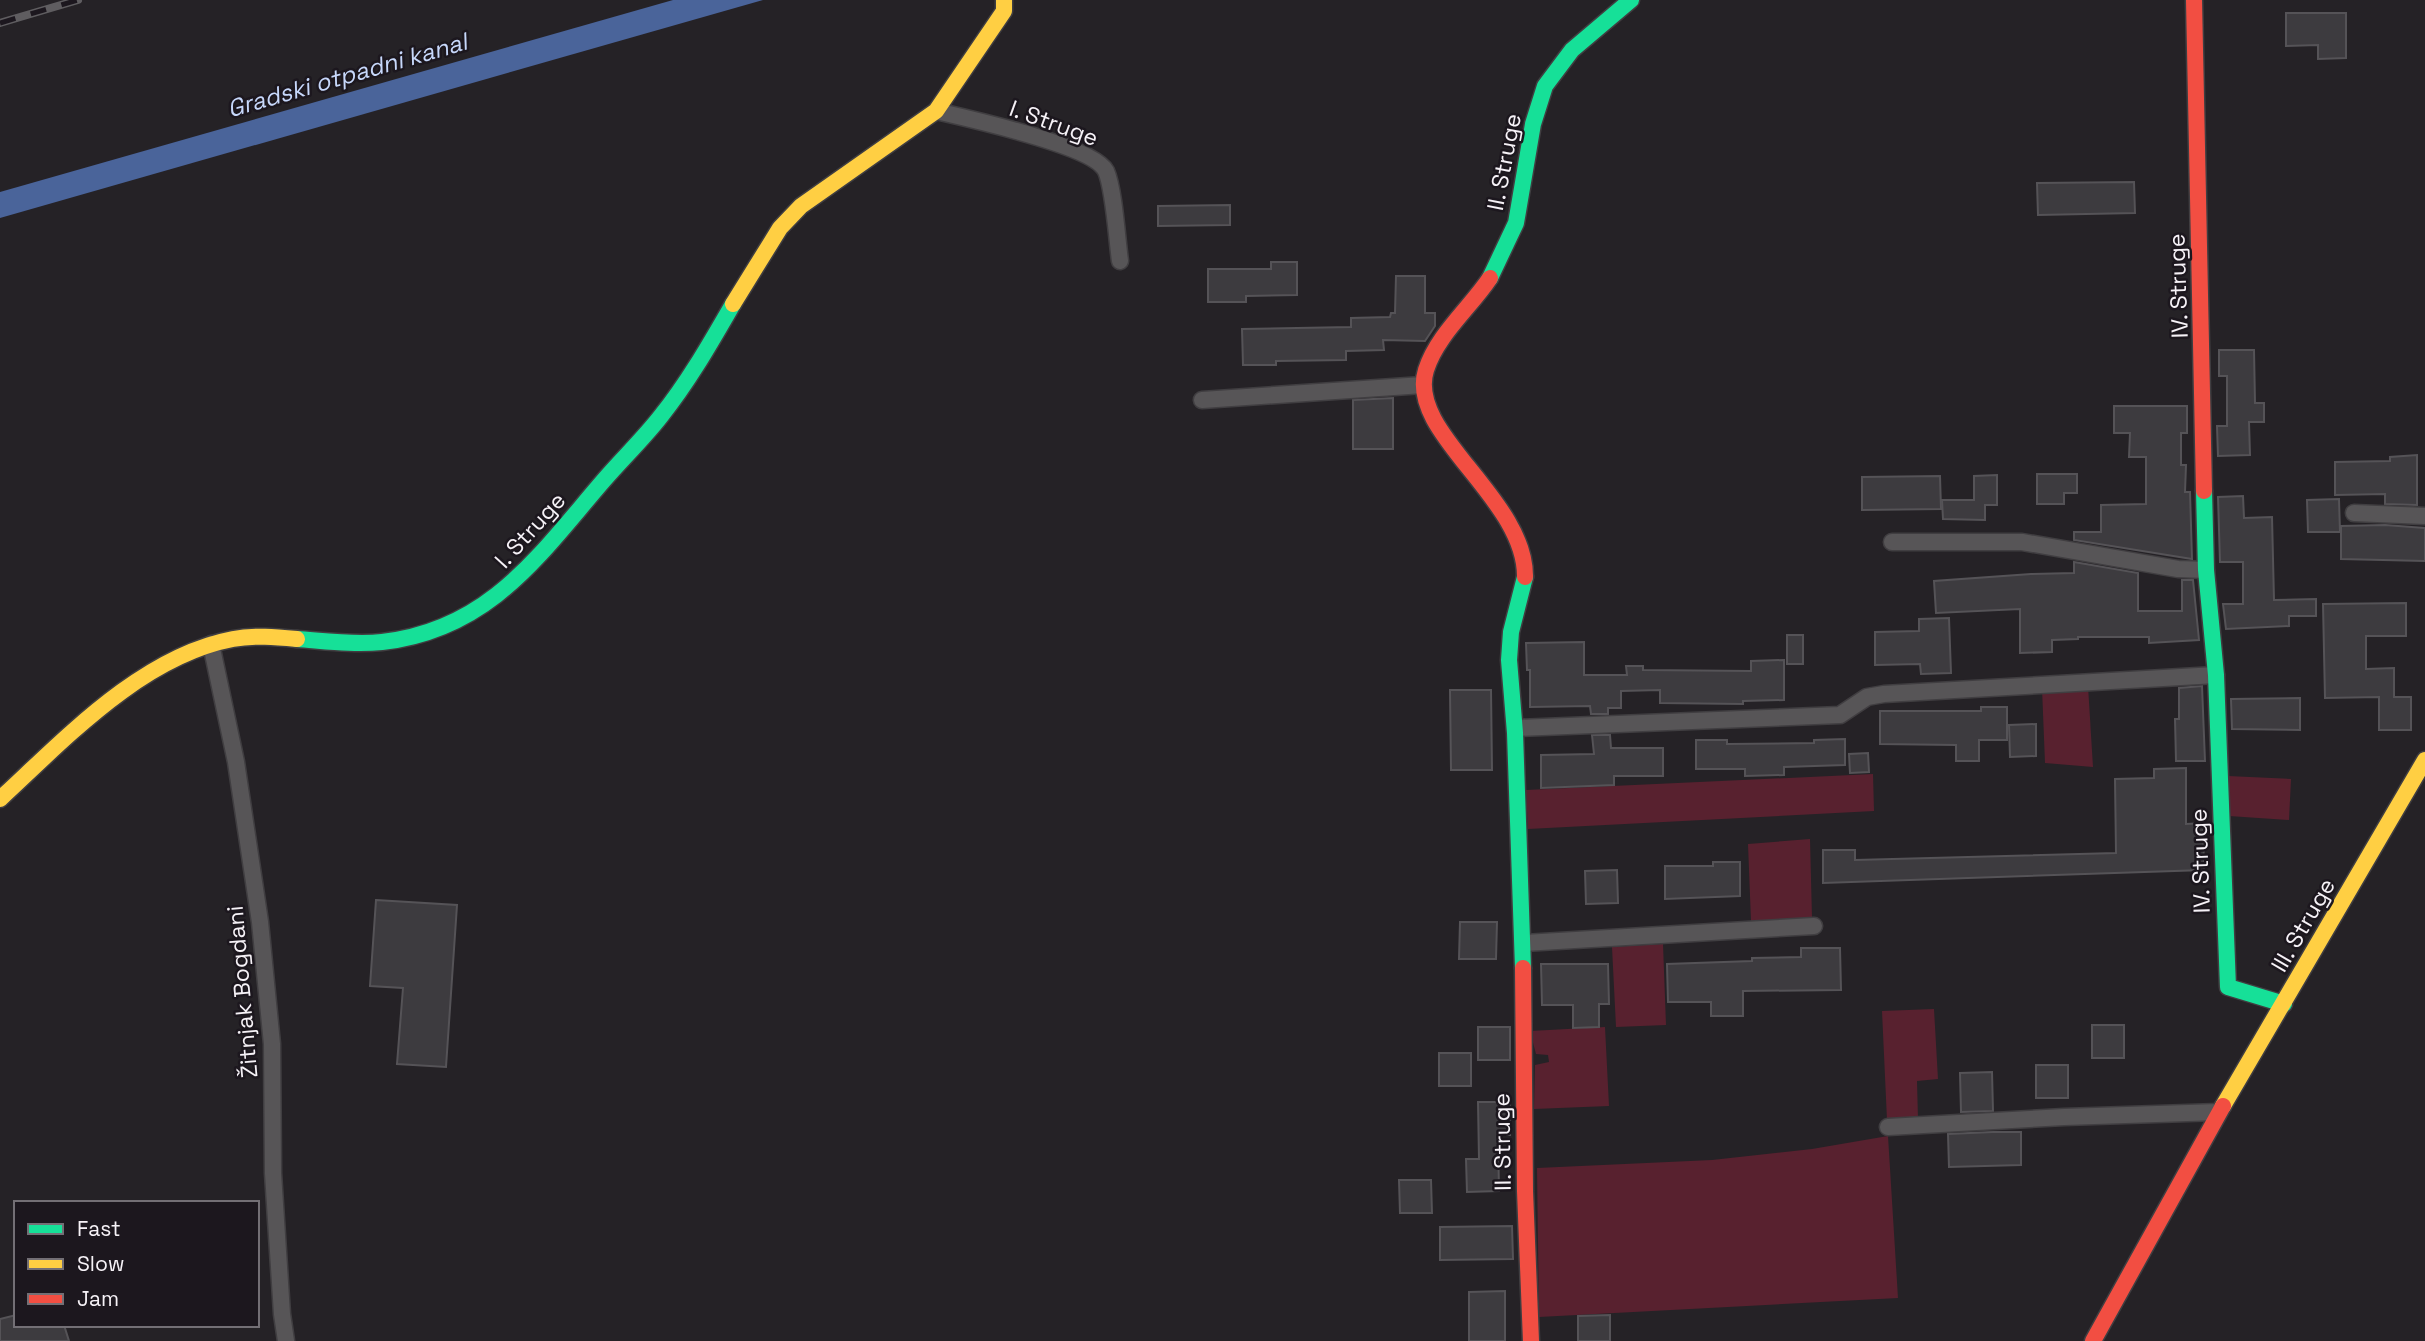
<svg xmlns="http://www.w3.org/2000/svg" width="2425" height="1341" font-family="'Space Grotesk',sans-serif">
  <rect width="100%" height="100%" fill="#252226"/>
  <g fill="#58212f">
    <path d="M2088 686 2093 767 2045 763 2042 688Z"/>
    <path d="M1873 774 1874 811 1528 829 1526 790Z"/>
    <path d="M2228 776 2291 779 2289 820 2229 816Z"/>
    <path d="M1810 839 1812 918 1751 921 1748 844Z"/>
    <path d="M1663 944 1666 1025 1616 1027 1612 947Z"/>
    <path d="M1934 1009 1938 1079 1917 1081 1918 1119 1887 1120 1882 1011Z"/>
    <path d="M1605 1027 1609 1106 1534 1109 1535 1065 1549 1062 1548 1055 1536 1054 1530 1031Z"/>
    <path d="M1888 1136 1898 1298 1539 1317 1537 1168 1712 1160 1812 1149Z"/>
  </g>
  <path fill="#4a649a" d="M673 0H763L0 218V192Z"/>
  <g fill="#3d3b3f" stroke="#555357" stroke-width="2">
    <path d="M2286 13H2346V58L2318 59V45L2286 46Z"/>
    <path d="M2134 182 2135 213 2038 215 2037 183Z"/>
    <path d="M1230 205V225L1158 226V206Z"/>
    <path d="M1271 262H1297V295L1246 296V302H1208V269H1271Z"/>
    <path d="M1396 276H1425V313H1435V326L1425 341 1383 340 1384 350 1346 351V360L1276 361V365H1243L1242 329 1351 327V318L1390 317 1391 313H1395Z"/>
    <path d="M2219 350H2254L2255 403H2264V422H2249L2250 455 2218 456 2217 426H2227V376H2219Z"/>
    <path d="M1393 398V449H1353V400Z"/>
    <path d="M2114 406H2187V433H2181V465H2186L2185 492H2190L2192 559 2074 540V532H2101V505L2146 504V457H2129L2130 433H2114Z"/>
    <path d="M2417 455V505L2385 504V494L2335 495V462L2390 461V457Z"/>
    <path d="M2037 474H2077V493H2064V504H2037Z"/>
    <path d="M1997 475V505H1985V520L1943 519 1942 500H1974V476Z"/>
    <path d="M1940 476 1941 509 1862 510V477Z"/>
    <path d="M2243 496 2244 518 2272 517 2274 600 2316 599V616H2289V626L2226 629 2223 604H2243V562H2220L2218 497Z"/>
    <path d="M2339 499 2340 532H2308L2307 500Z"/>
    <path d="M2385 525 2425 528V561L2341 559V526Z"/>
    <path d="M2074 562 2138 573V611H2182V580H2193L2199 640 2149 643V637H2078V639L2052 640V652L2020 653V609L1936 613 1934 581 2031 574 2074 573Z"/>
    <path d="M2406 603V636H2366V669L2394 668V697H2411V730H2379V697L2325 698 2323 604Z"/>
    <path d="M1949 618 1951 673 1921 674 1920 664 1875 665V632L1919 631V619Z"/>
    <rect x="1787" y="635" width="16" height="29"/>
    <path d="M1584 642V675H1627L1626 666H1643V670L1751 671V661L1784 660V700L1743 701V704L1660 703V690L1621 691V708H1608V714H1591L1590 706 1530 707V670H1527L1526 643Z"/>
    <path d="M2202 686 2205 761H2176L2175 719H2179V688Z"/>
    <path d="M1450 690H1491L1492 770H1451Z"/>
    <path d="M2300 698V730L2232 729 2231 699Z"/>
    <path d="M1981 707H2007V740H1979V761H1956V745L1880 744V711H1981Z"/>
    <path d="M2036 724V756L2010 757 2009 725Z"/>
    <path d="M1592 735H1610L1611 748H1663V776H1614V785L1541 788V755L1594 754Z"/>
    <path d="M1845 739V765L1784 767V775L1745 776V769H1696V740H1727V744L1814 743V740Z"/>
    <path d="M1868 753 1869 772 1850 773 1849 754Z"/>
    <path d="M2186 768V824L2203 823 2204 870 1823 883V850H1855V860L2116 853 2115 779 2154 778V769Z"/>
    <path d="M1713 862H1740V896L1665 899V866H1713Z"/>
    <path d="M1617 870 1618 903 1586 904 1585 871Z"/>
    <path d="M376 900 457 905 446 1067 397 1064 403 988 370 986Z"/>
    <path d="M1460 922H1497L1496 959H1459Z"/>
    <path d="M1801 948H1840L1841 990 1743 991V1016H1711V1002H1668L1667 964 1752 961V958L1801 957Z"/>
    <path d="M1541 964H1608L1609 1004H1599V1027L1573 1028V1005H1542Z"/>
    <rect x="2092" y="1025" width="32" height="33"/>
    <rect x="1478" y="1027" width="32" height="33"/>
    <rect x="1439" y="1053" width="32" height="33"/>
    <rect x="2036" y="1065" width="32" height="33"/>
    <path d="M1992 1072 1993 1111 1961 1112 1960 1073Z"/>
    <path d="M1478 1102H1510V1135H1498L1499 1191 1467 1192 1466 1159H1479Z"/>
    <path d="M1993 1132H2021V1165L1949 1167 1948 1134Z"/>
    <path d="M1399 1180H1431L1432 1213H1400Z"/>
    <path d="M1512 1226 1513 1259 1440 1260V1227Z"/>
    <path d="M1505 1291V1341H1469V1292Z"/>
    <path d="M16 1315V1325H64L69 1341H0V1319Z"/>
    <path d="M1610 1315V1341H1578V1316Z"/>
  </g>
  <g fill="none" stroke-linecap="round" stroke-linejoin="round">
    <defs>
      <g id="street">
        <path d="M936 111C966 118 1094 146 1106 171 1114 189 1117 239 1120 261"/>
        <path d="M1202 400 1423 385"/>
        <path d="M2354 513 2425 516"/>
        <path d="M1892 542H2022L2178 569 2206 570"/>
        <path d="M211 644 236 762 260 922 272 1044 273 1173 282 1314 286 1341"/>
        <path d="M1515 728 1840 715 1867 697 1884 694 2216 675"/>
        <path d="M1523 943 1814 926"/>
        <path d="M1888 1127 2064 1117 2219 1112"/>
      </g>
      <g id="fast">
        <path d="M1490 278 1516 223 1533 124 1545 86 1572 50 1631 0"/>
        <path d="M2204 491 2206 570 2216 675 2228 987 2284 1004"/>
        <path d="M297 639C325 641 354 645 382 642 490 630 540 554 604 480 623 458 644 438 661 416 689 381 711 342 733 304"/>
        <path d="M1523 968 1515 733 1509 660 1511 632 1525 577"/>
      </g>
      <g id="slow">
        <path d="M733 304 780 228 801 206 936 111 1004 11V0"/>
        <path d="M0 799C65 739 142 656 233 639 254 635 276 637 297 639"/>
        <path d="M2223 1106 2425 760"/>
      </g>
      <g id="jam">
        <path d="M2194 0 2204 491"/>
        <path d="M1490 278C1470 308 1437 335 1426 370 1406 433 1526 498 1525 577"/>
        <path d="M1523 968 1525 1191 1531 1341"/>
        <path d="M2093 1341 2223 1106"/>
      </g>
    </defs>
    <use href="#street" stroke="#403e41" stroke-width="19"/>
    <use href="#fast" stroke="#403e41" stroke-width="19"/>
    <use href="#slow" stroke="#403e41" stroke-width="19"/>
    <use href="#jam" stroke="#403e41" stroke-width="19"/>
    <use href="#street" stroke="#575557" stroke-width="16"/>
    <use href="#fast" stroke="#16e098" stroke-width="16"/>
    <use href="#slow" stroke="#ffcf43" stroke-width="16"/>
    <use href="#jam" stroke="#f24e42" stroke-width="16"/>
    <defs>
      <path id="rail" d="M0 23 78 0"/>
    </defs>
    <use href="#rail" stroke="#5f5d60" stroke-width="8"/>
    <use href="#rail" stroke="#1c171e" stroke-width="5" stroke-dasharray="16" stroke-linecap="butt"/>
  </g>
  <g text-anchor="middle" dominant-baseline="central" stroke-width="5" stroke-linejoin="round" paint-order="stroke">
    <g font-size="23" fill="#f6f2f7" stroke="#1c171e">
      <text transform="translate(1054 123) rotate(20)">I. Struge</text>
      <text transform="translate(1504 162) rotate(-79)">II. Struge</text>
      <text transform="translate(2178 286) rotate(-92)">IV. Struge</text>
      <text transform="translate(530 530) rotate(-48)">I. Struge</text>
      <text transform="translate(2200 861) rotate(-92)">IV. Struge</text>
      <text transform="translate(2303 925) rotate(-60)">III. Struge</text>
      <text transform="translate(242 992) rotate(-95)">Žitnjak Bogdani</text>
      <text transform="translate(1502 1142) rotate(-91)">II. Struge</text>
    </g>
    <g font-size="24" font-style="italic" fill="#c7d8fb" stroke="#1c171e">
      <text transform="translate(347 75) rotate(-16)">Gradski otpadni kanal</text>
    </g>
  </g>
  <rect x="14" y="1201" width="245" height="126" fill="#1c171e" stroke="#736f75" stroke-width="2"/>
  <rect x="28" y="1224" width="35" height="10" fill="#16e098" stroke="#736f75" stroke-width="2"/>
  <text x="77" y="1236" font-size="21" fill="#f6f2f7">Fast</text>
  <rect x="28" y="1259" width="35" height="10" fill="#ffcf43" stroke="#736f75" stroke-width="2"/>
  <text x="77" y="1271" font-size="21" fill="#f6f2f7">Slow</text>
  <rect x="28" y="1294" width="35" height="10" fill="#f24e42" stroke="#736f75" stroke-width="2"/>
  <text x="77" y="1306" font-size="21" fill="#f6f2f7">Jam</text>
</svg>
